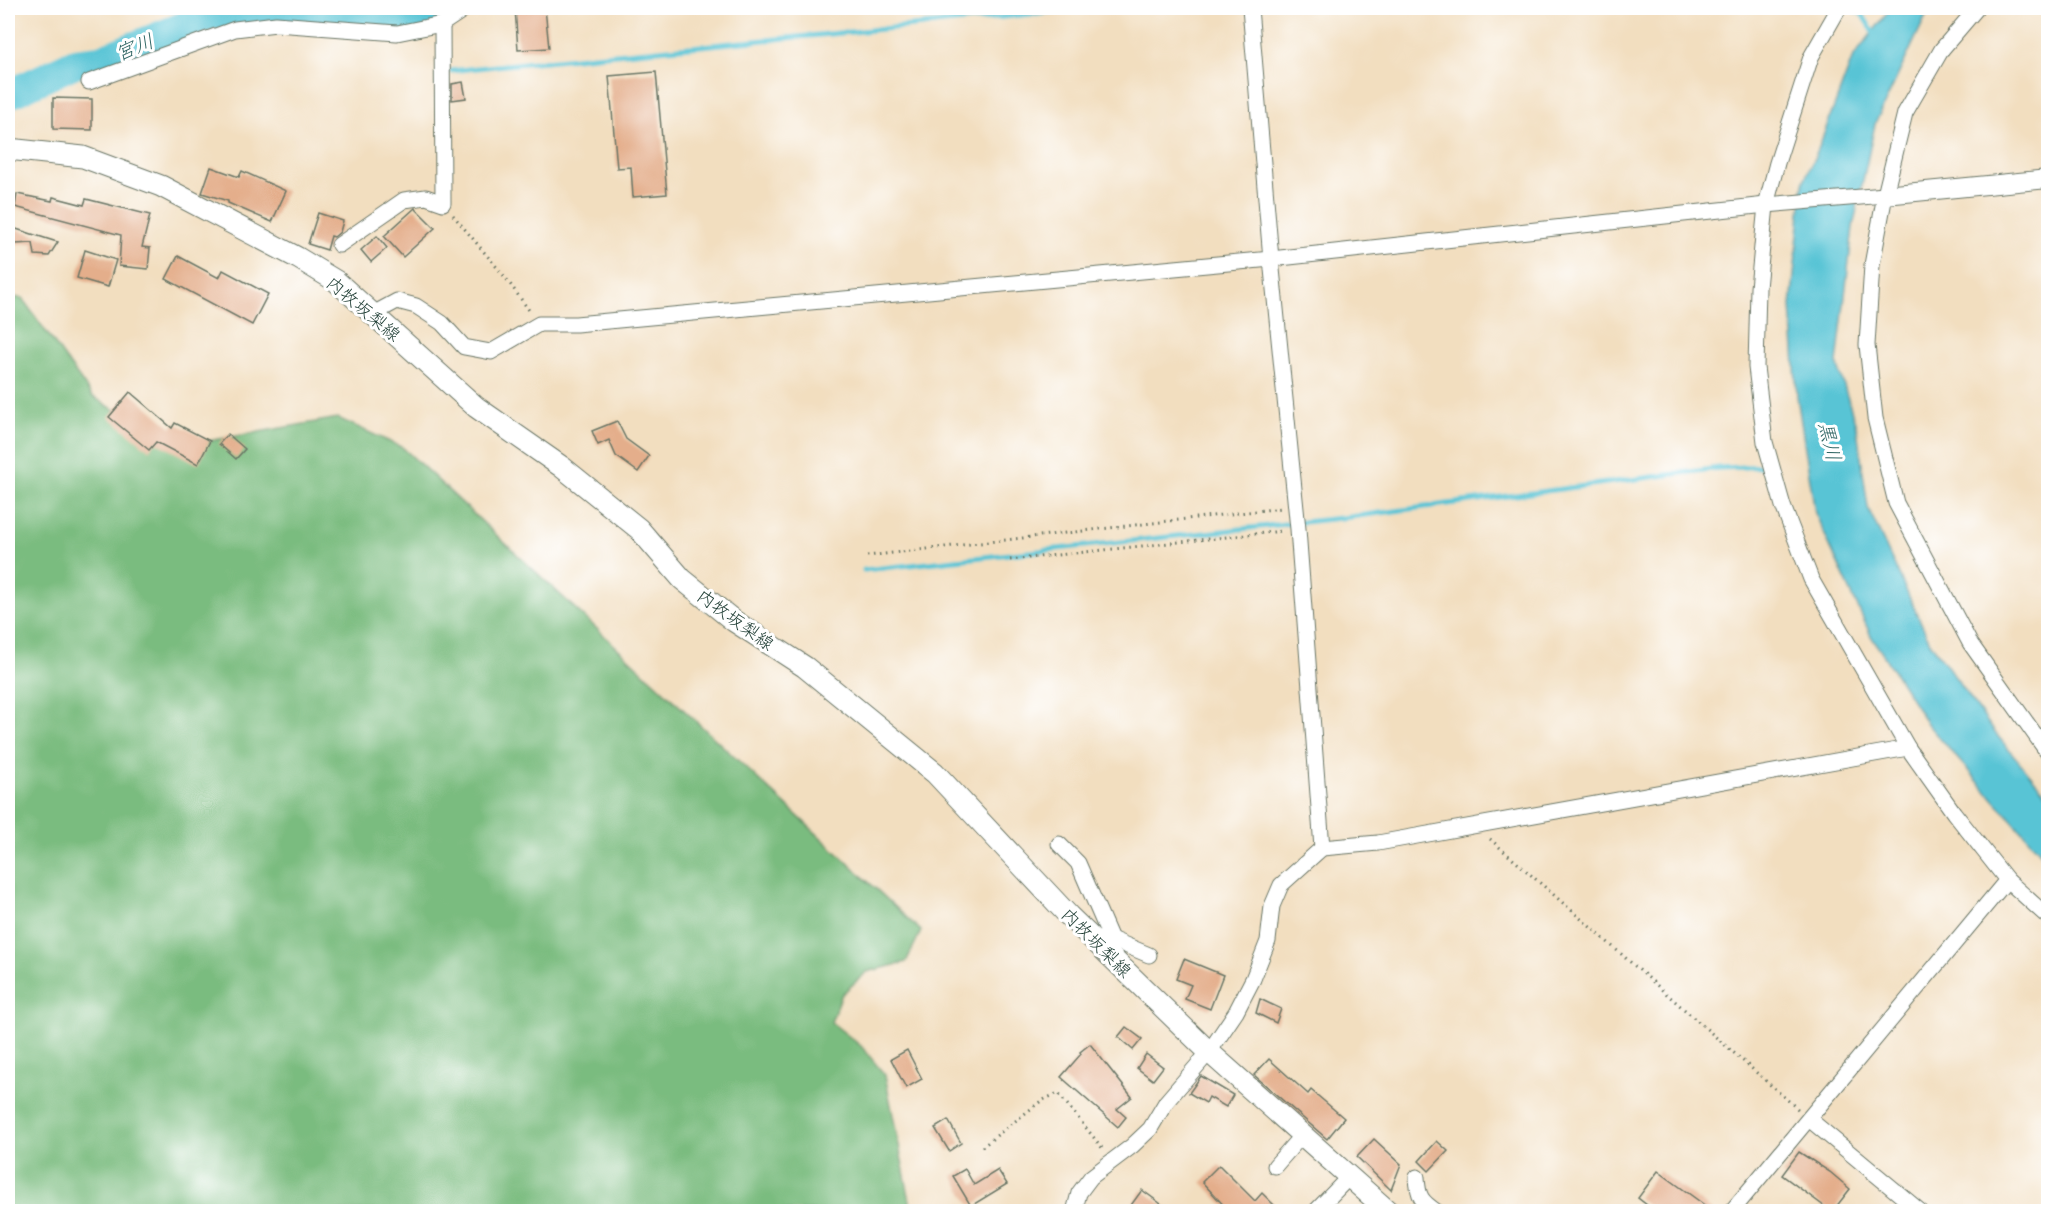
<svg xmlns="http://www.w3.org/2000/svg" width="2056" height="1219" font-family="Mali,'Klee One',sans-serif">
  <rect width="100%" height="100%" fill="#fff"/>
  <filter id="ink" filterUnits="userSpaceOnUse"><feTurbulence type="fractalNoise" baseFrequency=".0167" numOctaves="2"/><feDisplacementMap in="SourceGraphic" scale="12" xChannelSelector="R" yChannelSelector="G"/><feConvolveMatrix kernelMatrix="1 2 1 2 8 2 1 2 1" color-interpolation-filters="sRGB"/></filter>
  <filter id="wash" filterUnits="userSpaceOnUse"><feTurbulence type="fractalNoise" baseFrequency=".008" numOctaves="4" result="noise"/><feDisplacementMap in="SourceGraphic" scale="24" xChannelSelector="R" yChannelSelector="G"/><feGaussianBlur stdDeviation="1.35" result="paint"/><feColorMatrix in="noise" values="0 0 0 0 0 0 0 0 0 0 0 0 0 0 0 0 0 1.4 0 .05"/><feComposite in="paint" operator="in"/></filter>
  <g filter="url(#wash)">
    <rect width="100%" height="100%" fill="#f2debf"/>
    <path fill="#7abc7f" stroke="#4c7c5a" stroke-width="1.5" d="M8 297 22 298 92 396 174 447 338 418 403 448 921 931 906 962 867 972 842 994 831 1022 861 1046 885 1075 912 1211H8Z"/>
    <path fill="#59c4d5" stroke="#3c8084" stroke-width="1.5" d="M1891 8H1938L1926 16 1875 124 1853 227 1837 363 1857 429 1868 508 1930 642 1996 734 2048 796V861L1928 725 1871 636 1815 513 1797 396 1791 306 1803 183 1819 147 1852 59Z"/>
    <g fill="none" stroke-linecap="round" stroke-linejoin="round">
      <g stroke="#59c4d5" stroke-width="5">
        <path d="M1850 8 1862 14 1876 37"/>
        <path d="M451 71C661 47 872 33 1082 8"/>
        <path d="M864 570 1350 517 1719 468 1771 466"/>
      </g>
      <path stroke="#59c4d5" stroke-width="30" d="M8 95 75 63 100 60 205 18 238 10H334L390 17 426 19 440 8"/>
    </g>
    <g id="blocks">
      <g fill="#e4ae8b">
        <path d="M515 8H545L549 48 518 50Z"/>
        <path d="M656 72 667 194 633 197 631 167 617 168 609 76Z"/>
        <path d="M463 82 466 98 452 100V84Z"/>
        <path d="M53 98 92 99V130L53 129Z"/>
        <path d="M211 167 239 177 242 171 286 191 272 222 228 203V201L202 193Z"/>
        <path d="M17 194 52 201 53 197 84 205 86 199 150 215 142 247 150 248 148 269 119 266 121 235 15 207Z"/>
        <path d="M415 208 435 228 403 257 384 236Z"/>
        <path d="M318 213 343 221 340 232 334 237 331 236 327 250 308 244Z"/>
        <path d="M13 228 54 241 58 242 49 256 35 255 33 243 15 244Z"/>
        <path d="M377 236 387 248 371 262 361 250Z"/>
        <path d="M85 250 116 260 108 287 77 278Z"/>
        <path d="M178 256 219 278 223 270 268 294 252 325 166 279Z"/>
        <path d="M130 392 172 428 175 423 210 441 198 464 156 442 149 450 109 417Z"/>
        <path d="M617 421 626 439 649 456 638 472 616 456 609 440 598 445 592 431Z"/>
        <path d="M228 434 245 449 236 459 219 444Z"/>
        <path d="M1184 959 1223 975 1210 1009 1185 999 1191 985 1176 979Z"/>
        <path d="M1260 999 1281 1009 1276 1023 1256 1013Z"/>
        <path d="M1126 1027 1142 1039 1133 1050 1118 1037Z"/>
        <path d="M1090 1044 1132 1097 1117 1109 1126 1117 1118 1127 1061 1077 1081 1054 1080 1052Z"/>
        <path d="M907 1050 922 1079 906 1088 891 1059Z"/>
        <path d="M1146 1054 1163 1067 1153 1080 1137 1068Z"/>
        <path d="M1269 1059 1308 1094 1311 1090 1344 1118 1327 1139 1254 1075Z"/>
        <path d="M1201 1076 1233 1095 1226 1107 1209 1097 1206 1103 1189 1093Z"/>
        <path d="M948 1120 961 1143 949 1151 935 1128Z"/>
        <path d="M1374 1139 1401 1164 1391 1190 1357 1157Z"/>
        <path d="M1437 1141 1448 1151 1429 1171 1419 1161Z"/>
        <path d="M1799 1152 1830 1172 1850 1189 1832 1212 1782 1175Z"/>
        <path d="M1219 1165 1255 1201 1262 1193 1281 1212H1230L1202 1182Z"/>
        <path d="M965 1169 974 1185 998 1170 1007 1184 971 1206 953 1176Z"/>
        <path d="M1658 1171 1714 1212H1656L1638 1198Z"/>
        <path d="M1142 1190 1172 1212H1126Z"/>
      </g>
    </g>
  </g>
  <g filter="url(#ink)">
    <use href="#blocks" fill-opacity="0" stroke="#697565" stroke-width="1.5"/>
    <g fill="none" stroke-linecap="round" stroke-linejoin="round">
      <defs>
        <g id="minor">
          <path d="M1250 8 1271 259 1298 529 1322 848 1378 843 1908 748"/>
          <path d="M1839 8 1811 57 1777 163 1766 205 1758 288 1756 367 1765 442 1783 506 1811 579 1908 748 1954 813 2007 880 2048 917"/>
          <path d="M1977 8 1942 49 1905 113 1885 195 1872 265 1867 345 1875 418 1896 503 1970 643 2048 753"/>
          <path d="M89 82 235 29 276 24 397 33 442 24 466 8"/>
          <path d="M339 245 404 200 426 197 443 203 442 24"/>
          <path d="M373 314 397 301 416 306 442 323 464 347 491 352 539 324H576L1271 259 1766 205 1885 195"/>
          <path d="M1059 844 1078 863 1111 939 1102 948"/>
          <path d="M1111 939 1149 955"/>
          <path d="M1809 1119 1921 1212"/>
          <path d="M1275 1166 1302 1135"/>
          <path d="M1417 1177C1418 1197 1421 1201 1437 1212"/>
          <path d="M1316 1211 1349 1177"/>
          <path d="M1074 1212 1079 1193 1091 1177 1132 1146 1150 1129 1166 1102 1209 1052 1236 1012 1253 979 1268 941 1272 906 1281 885 1322 848"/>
          <path d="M1731 1212 2007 880"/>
        </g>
        <path id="tertiary" d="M1885 195 2048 179"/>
        <path id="secondary" d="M8 149 83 157 161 186 298 258 336 281 476 407 562 467 639 529 682 579 734 621 805 667 935 773 1069 916 1209 1052 1389 1212"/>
      </defs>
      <use href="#minor" stroke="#697565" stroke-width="17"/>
      <use href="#tertiary" stroke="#697565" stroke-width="20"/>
      <use href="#secondary" stroke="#697565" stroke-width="23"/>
      <g stroke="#697565" stroke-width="3" stroke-dasharray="1.5 4.5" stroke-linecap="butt">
        <path d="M453 215 505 277 531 313"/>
        <path d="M867 556 1282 508"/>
        <path d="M1010 560 1283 531"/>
        <path d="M1490 839 1799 1110"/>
        <path d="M982 1147 1041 1101 1058 1093 1103 1149"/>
      </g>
      <use href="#minor" stroke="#fff" stroke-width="15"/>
      <use href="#tertiary" stroke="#fff" stroke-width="18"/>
      <use href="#secondary" stroke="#fff" stroke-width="21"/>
    </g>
  </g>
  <g text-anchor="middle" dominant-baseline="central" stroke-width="6" stroke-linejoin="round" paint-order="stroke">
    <g font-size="18" fill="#1f3d34" stroke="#fff">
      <text transform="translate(364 308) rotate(40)">内牧坂梨線</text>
      <text transform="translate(736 619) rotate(36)">内牧坂梨線</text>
      <text transform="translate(1097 942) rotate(45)">内牧坂梨線</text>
    </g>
    <g font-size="20" font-style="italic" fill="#306664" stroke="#fff">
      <text transform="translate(134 46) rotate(-22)">宮川</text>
      <text transform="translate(1831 441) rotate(77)">黒川</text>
    </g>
  </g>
  <rect width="2056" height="1219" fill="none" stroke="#fff" stroke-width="30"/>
</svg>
